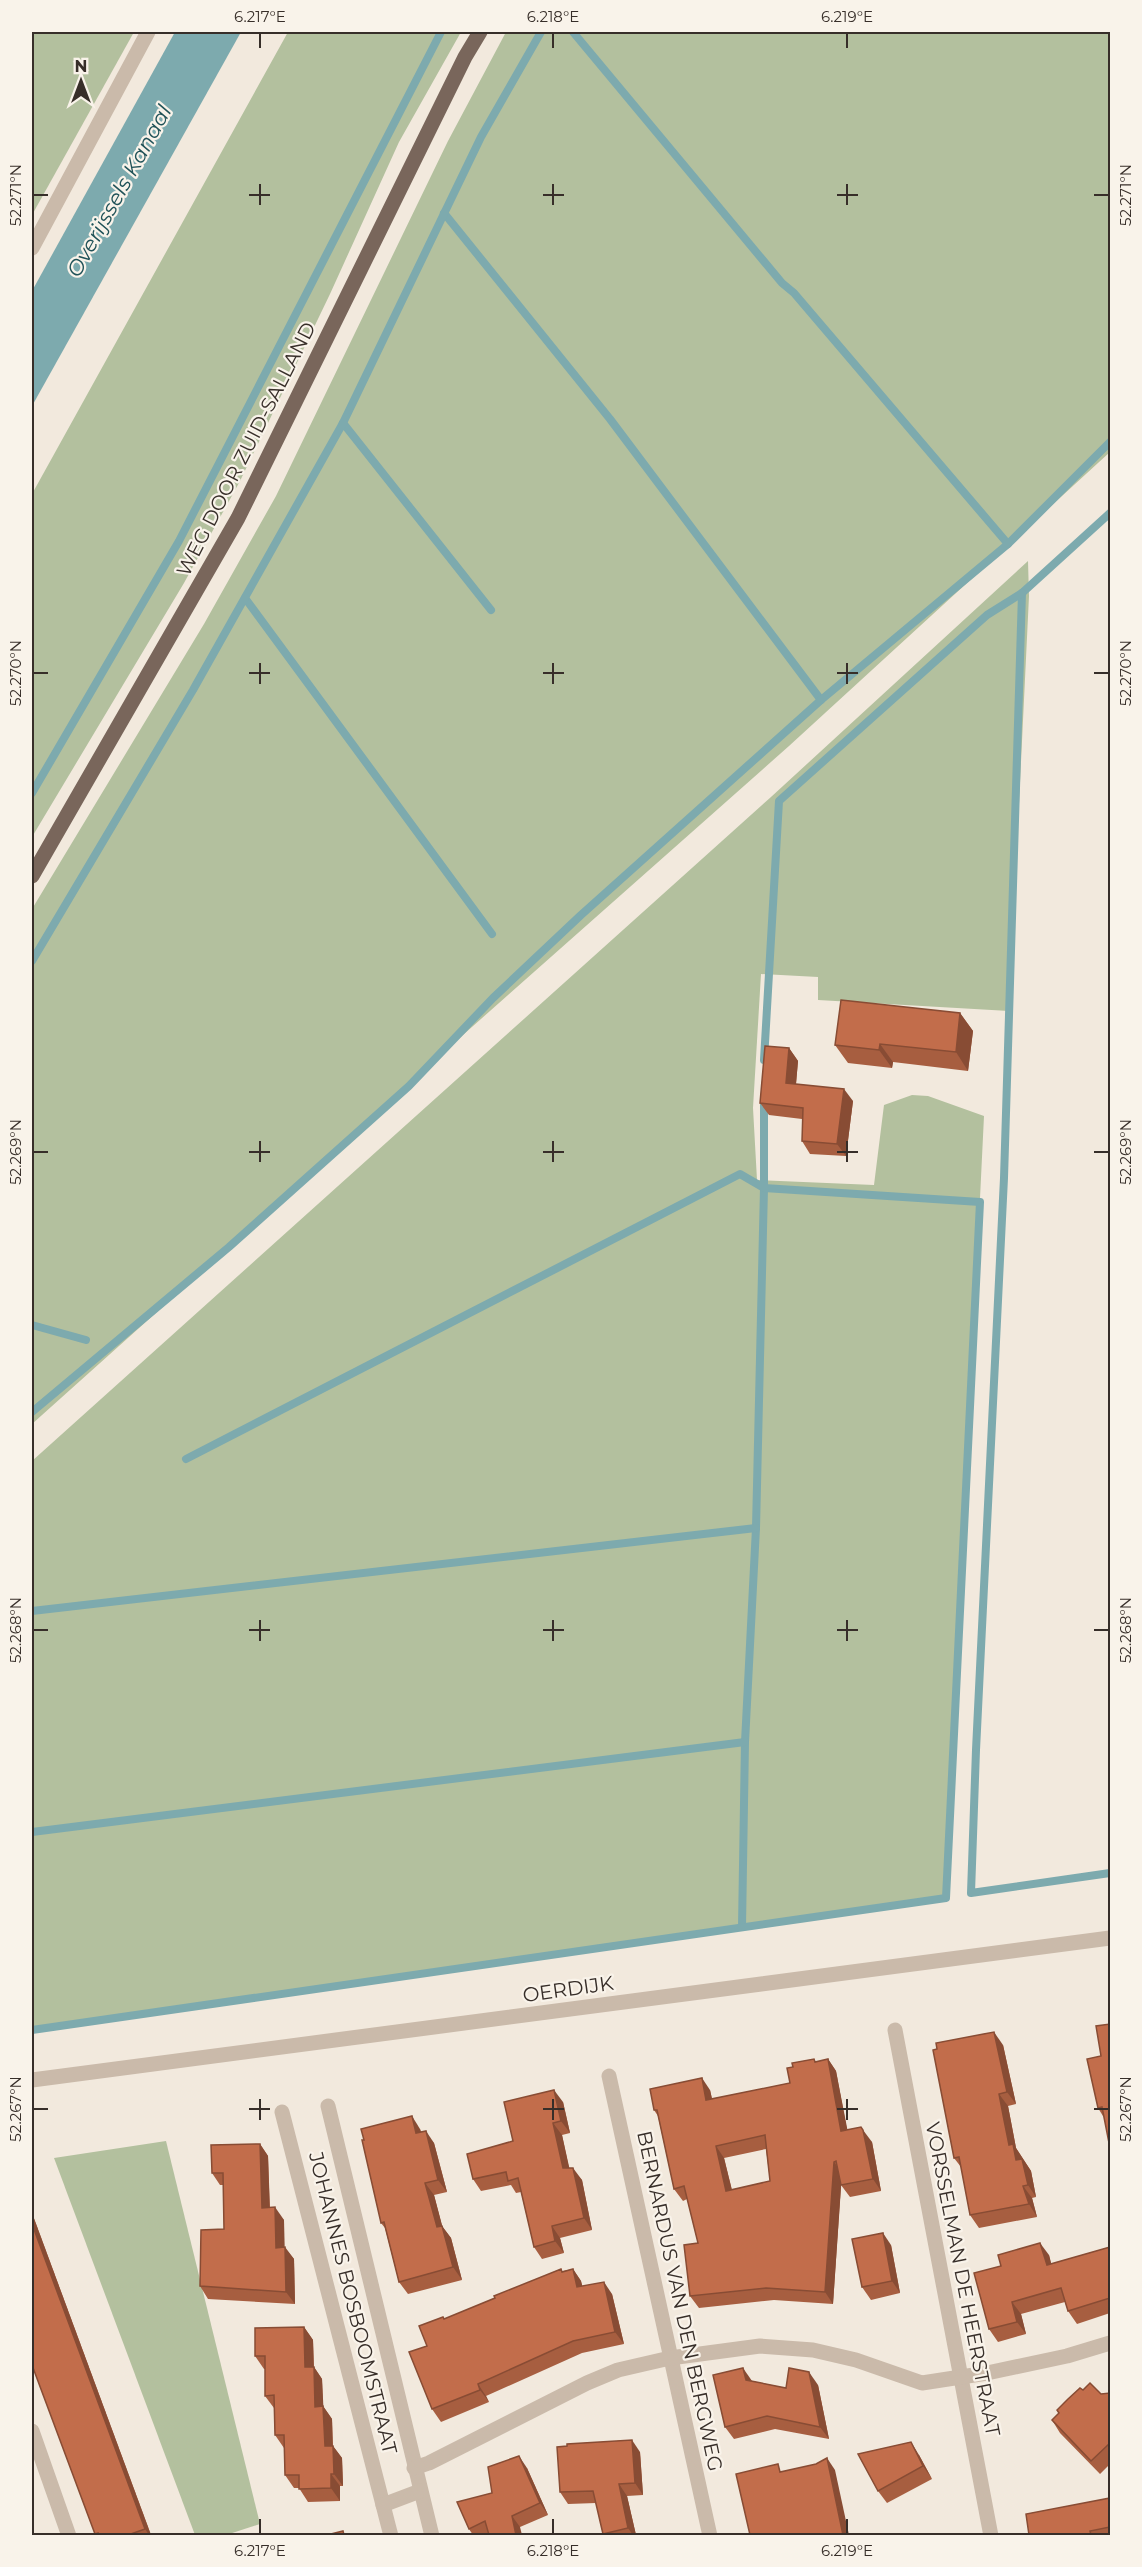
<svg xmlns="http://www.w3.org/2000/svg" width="1142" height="2567" font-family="Montserrat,sans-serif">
  <rect width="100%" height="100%" fill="#f2e9dd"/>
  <g fill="#b3c09e">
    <path d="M32 32H134L32 215Z"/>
    <path d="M288 32H461L399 142 330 294 240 481 184 583 32 837V494Z"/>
    <path d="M506 32H1110V452L789 746 411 1081 409 1086 32 1424V909L204 624 276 496 448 141Z"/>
    <path d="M1028 561 1029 596 1009 1011 818 1000V977L761 974 753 1108 757 1180 874 1185 884 1105 912 1095 928 1096 984 1116 946 1898 612 1948 32 2030V1461L771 797Z"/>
    <path d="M166 2141 260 2524 226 2535H195L54 2158Z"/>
  </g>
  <path fill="#7daaae" d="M175 32H241L32 406V291Z"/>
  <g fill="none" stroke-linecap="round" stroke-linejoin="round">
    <g stroke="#7daaae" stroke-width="8">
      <path d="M573 32 782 283 794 293 1008 544"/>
      <path d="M444 213 610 419 821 700"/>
      <path d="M343 423 491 610"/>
      <path d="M1110 513 1022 593 1004 1178 976 1750 971 1893 1110 1873"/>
      <path d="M245 598 492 934"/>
      <path d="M32 793 179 541 441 32"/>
      <path d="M32 961 193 690 343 423 481 137 541 32"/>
      <path d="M764 1060 779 801 987 615 1022 593"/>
      <path d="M32 1325 86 1340"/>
      <path d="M32 1412 229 1247 409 1086 493 998 581 915 821 700 1008 544 1110 442"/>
      <path d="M186 1459 740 1174 764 1188 756 1528 745 1742 742 1927"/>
      <path d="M32 1611 756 1528"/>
      <path d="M32 1832 745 1742"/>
      <path d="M32 2030 946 1898 980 1202 764 1188V1100"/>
    </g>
    <g stroke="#cabaaa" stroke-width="15">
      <path d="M32 248 148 32"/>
      <path d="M895 2030 991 2536"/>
      <path d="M609 2076 710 2536"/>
      <path d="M328 2106 432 2536"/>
      <path d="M282 2112 391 2536"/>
      <path d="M32 2431 69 2536"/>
      <path d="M414 2468 429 2463 587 2383 618 2370 670 2358 760 2346 813 2350 856 2360 922 2383 987 2373 1067 2356 1110 2343"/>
      <path d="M383 2505 420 2491"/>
    </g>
    <path stroke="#cabaaa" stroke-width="15" d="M32 2080 1110 1938"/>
    <path stroke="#79665b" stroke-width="15" d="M32 876 238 518 465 57 480 32"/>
  </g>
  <g fill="#a75e40" fill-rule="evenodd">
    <path d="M960 1013 973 1031 968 1071 893 1062 892 1068 848 1063 835 1045Z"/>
    <path d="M789 1048 798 1061 796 1084 853 1101 846 1156 810 1154 802 1141V1119L769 1115 760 1103Z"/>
    <path d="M1110 2024 1103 2116 1098 2108Z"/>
    <path d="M1003 2045 1016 2104 1008 2106 1013 2132 1016 2148 1031 2171 1036 2197 1032 2198 1037 2217 979 2228 970 2215 961 2167 954 2158 937 2049Z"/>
    <path d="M828 2059 836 2071 847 2130 872 2142 881 2191 850 2197 841 2185 833 2304 774 2300 699 2308 690 2296 698 2243 687 2199 683 2201 674 2189 658 2116 654 2110 710 2090 712 2099 790 2083 816 2062ZM766 2149 770 2181 732 2190 724 2158Z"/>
    <path d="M563 2102 570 2133 562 2135 569 2168 582 2180 592 2230 560 2238 564 2253 542 2259 534 2247 521 2192 516 2193 511 2185 481 2191 473 2179Z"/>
    <path d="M420 2129 421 2132 434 2143 447 2192 434 2195 442 2226 451 2238 462 2280 408 2294 399 2282 385 2228 381 2223Z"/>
    <path d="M260 2144 268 2156 270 2208 284 2220V2247L294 2259 295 2304 208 2299 200 2286 224 2229 223 2185H220L212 2173Z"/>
    <path d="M32 2213 151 2535H96L95 2534Z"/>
    <path d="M891 2245 900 2293 871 2300 862 2287Z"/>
    <path d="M1110 2247V2313L1077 2324 1068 2311 1065 2302 1021 2314 1026 2334 998 2342 989 2329 1049 2255 1051 2264Z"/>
    <path d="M573 2269 581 2281 582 2286 612 2294 624 2344 582 2353 486 2396 489 2402 441 2422 432 2409 427 2346 445 2319 563 2271Z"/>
    <path d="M304 2327 313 2340 314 2367 322 2379 323 2406 332 2419 333 2446 342 2458 343 2486H340V2501L308 2502 299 2488H294L285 2475 284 2448 275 2435 274 2408 265 2396V2369H264L255 2356Z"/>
    <path d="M752 2381 786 2388 818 2385 829 2439 775 2429 734 2439 725 2427Z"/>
    <path d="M1083 2390 1101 2394 1110 2393V2464L1100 2474 1060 2433 1052 2420Z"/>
    <path d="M640 2452 643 2495 627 2496 636 2535H605L603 2534 596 2503 568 2504 560 2492Z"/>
    <path d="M919 2455 932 2479 887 2503 878 2491Z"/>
    <path d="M527 2468 548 2515 520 2527 488 2535H473L469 2529 492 2493Z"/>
    <path d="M1110 2498V2535H1029Z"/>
  </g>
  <g fill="#884c34">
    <path d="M960 1013 973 1031 968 1071 956 1052Z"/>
    <path d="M880 1044 893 1062 892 1068 879 1050Z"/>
    <path d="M789 1048 798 1061 795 1095 786 1083Z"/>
    <path d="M844 1089 853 1101 846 1156 837 1144Z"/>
    <path d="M994 2032 1003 2045 1016 2104 1007 2092Z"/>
    <path d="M828 2059 836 2071 850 2143 841 2131Z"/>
    <path d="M702 2078 710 2090 715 2112 706 2100Z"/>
    <path d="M554 2090 563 2102 570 2133 561 2121Z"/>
    <path d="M999 2094 1008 2106 1016 2148 1031 2171 1036 2197 1028 2185 1009 2145Z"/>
    <path d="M412 2116 420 2129 425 2145 416 2133Z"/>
    <path d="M553 2123 562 2135 572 2180 563 2168Z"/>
    <path d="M863 2130 872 2142 881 2191 873 2179Z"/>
    <path d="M426 2131 434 2143 447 2192 438 2180Z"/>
    <path d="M260 2144 268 2156 270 2220 262 2208Z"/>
    <path d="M716 2146 724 2158 735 2203 726 2191Z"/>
    <path d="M834 2162 842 2173 833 2304 825 2292Z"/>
    <path d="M573 2168 582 2180 592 2230 584 2218Z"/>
    <path d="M425 2183 434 2195 446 2240 437 2227Z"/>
    <path d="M1023 2186 1032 2198 1037 2217 1029 2204Z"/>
    <path d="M275 2207 284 2220 285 2260 276 2248Z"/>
    <path d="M32 2213 151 2535H149L145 2529 32 2224Z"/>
    <path d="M442 2226 451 2238 462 2280 453 2267Z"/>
    <path d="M552 2226 560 2238 564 2253 555 2241Z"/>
    <path d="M883 2233 891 2245 900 2293 892 2281Z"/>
    <path d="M1040 2243 1049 2255 1055 2278 1047 2265Z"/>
    <path d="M285 2247 294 2259 295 2304 286 2292Z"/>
    <path d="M573 2269 581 2281 586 2300 577 2287Z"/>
    <path d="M604 2282 612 2294 624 2344 615 2332Z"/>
    <path d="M1012 2302 1021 2314 1026 2334 1017 2322Z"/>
    <path d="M304 2327 313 2340 314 2379 305 2367Z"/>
    <path d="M314 2367 322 2379 324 2419 315 2407Z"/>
    <path d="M743 2368 752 2381 746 2380Z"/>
    <path d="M809 2372 818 2385 829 2439 820 2427Z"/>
    <path d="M478 2384 486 2396 489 2402 480 2390Z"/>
    <path d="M323 2406 332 2419 333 2459 325 2446Z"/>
    <path d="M632 2440 640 2452 643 2495 635 2483Z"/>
    <path d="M911 2442 919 2455 932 2479 923 2466Z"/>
    <path d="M333 2446 342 2458 343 2486 334 2474Z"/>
    <path d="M519 2456 527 2468 548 2515 540 2503Z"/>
    <path d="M827 2458 835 2470 849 2535H843Z"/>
    <path d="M331 2474 340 2486V2501L331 2488Z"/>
    <path d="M619 2484 627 2496 636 2535H633L628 2528Z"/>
    <path d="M512 2516 520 2527 522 2535H516Z"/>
  </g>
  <g fill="#c26d4b" stroke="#884c34" stroke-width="1.5" fill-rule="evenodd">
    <path d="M841 1000 960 1013 956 1052 880 1044 879 1050 835 1045Z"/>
    <path d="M765 1046 789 1048 786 1083 844 1089 837 1144 802 1141 803 1108 760 1103Z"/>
    <path d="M1110 2024V2148L1102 2107 1098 2108 1087 2059 1101 2056 1096 2026Z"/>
    <path d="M994 2032 1007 2092 999 2094 1004 2120 1009 2145 1013 2144 1016 2160 1022 2159 1028 2185 1023 2186 1029 2204 970 2215 959 2157 954 2158 933 2050 937 2049 936 2043Z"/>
    <path d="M814 2059 815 2062 828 2059 841 2131 861 2127 863 2130 873 2179 841 2185 836 2161 834 2162 825 2292 766 2288 690 2296 684 2245 698 2243 684 2186 674 2189 657 2110H654L650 2089 702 2078 706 2100 790 2083 787 2068 793 2067 792 2063ZM765 2135 770 2181 726 2191 716 2146Z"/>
    <path d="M554 2090 561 2121 553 2123 563 2168H573L584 2218 552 2226 555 2241 534 2247 518 2178 508 2181 506 2172 473 2179 467 2154 513 2141 504 2102Z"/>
    <path d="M412 2116 416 2133 426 2131 438 2180 425 2183 437 2227 442 2226 453 2267 399 2282 384 2222 381 2223 362 2140H364L361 2129Z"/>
    <path d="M260 2144 262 2208 275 2207 276 2248 285 2247 286 2292 200 2286 201 2230 224 2229 223 2173H212L211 2145Z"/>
    <path d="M32 2224 145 2529 128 2535H98V2533L95 2534 32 2365Z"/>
    <path d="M883 2233 892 2281 862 2287 852 2239Z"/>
    <path d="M1040 2243 1047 2265 1110 2247V2298L1068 2311 1061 2288 1012 2302 1017 2322 989 2329 974 2273 1001 2266 998 2255Z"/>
    <path d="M561 2269 562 2272 573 2269 577 2287 604 2282 615 2332 573 2341 478 2384 480 2390 432 2409 409 2352 427 2346 419 2326 443 2317 444 2319 495 2298 494 2296Z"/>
    <path d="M304 2327 305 2367H314L315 2407 323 2406 325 2446H333L334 2474H331V2488L299 2489V2475H285L284 2435H275L274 2395 265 2396V2356H255V2328Z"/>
    <path d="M743 2368 746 2380 786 2388 789 2368 809 2372 820 2427 767 2416 725 2427 713 2375Z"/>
    <path d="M1090 2383 1101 2394 1110 2393V2443L1091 2461 1052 2420 1059 2413 1057 2410 1068 2399 1080 2388 1083 2390Z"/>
    <path d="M632 2440 635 2483 619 2484 628 2528 603 2534 593 2491 560 2492 557 2447 567 2446V2444Z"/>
    <path d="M911 2442 923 2466 878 2491 858 2454Z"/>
    <path d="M519 2456 540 2503 512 2516 516 2535H489L485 2521 469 2529 457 2502 492 2493 488 2467Z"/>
    <path d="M827 2458 843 2535H750L736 2474 778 2464 780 2472 816 2464Z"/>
    <path d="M1110 2498V2527L1090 2531 1091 2535H1029L1026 2514Z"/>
    <path d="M343 2531 344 2535H327Z"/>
  </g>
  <path fill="none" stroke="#372e29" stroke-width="2" d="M260 33V48M553 33V48M847 33V48M260 184V205M553 184V205M847 184V205M33 195H48M249 195H270M543 195H564M837 195H858M1094 195H1109M260 663V684M553 663V684M847 663V684M33 673H48M249 673H270M543 673H564M837 673H858M1094 673H1109M260 1141V1162M553 1141V1162M847 1141V1162M33 1152H48M249 1152H270M543 1152H564M837 1152H858M1094 1152H1109M260 1620V1641M553 1620V1641M847 1620V1641M33 1630H48M249 1630H270M543 1630H564M837 1630H858M1094 1630H1109M260 2099V2120M553 2099V2120M847 2099V2120M33 2109H48M249 2109H270M543 2109H564M837 2109H858M1094 2109H1109M260 2519V2534M553 2519V2534M847 2519V2534"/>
  <g text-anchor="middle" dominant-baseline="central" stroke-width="4.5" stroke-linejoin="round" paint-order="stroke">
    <g font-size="20" fill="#372e29" stroke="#f9f3ea">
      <text transform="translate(246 449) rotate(-63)">WEG DOOR ZUID-SALLAND</text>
      <text transform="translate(568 1989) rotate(-8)">OERDIJK</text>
      <text transform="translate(963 2279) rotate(79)">VORSSELMAN DE HEERSTRAAT</text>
      <text transform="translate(680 2301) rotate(78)">BERNARDUS VAN DEN BERGWEG</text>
      <text transform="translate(353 2303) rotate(76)">JOHANNES BOSBOOMSTRAAT</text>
    </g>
    <g font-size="21" font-style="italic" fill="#205258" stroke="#f9f3ea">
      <text transform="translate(119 191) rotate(-61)">Overijssels Kanaal</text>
    </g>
  </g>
  <rect width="1142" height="2567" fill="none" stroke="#f9f3ea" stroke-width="66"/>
  <g transform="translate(81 81)" stroke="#f9f3ea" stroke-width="4.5" paint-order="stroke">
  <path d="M0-4.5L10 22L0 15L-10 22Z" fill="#372e29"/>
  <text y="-9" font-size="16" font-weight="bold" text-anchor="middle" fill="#372e29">N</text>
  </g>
  <rect x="33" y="33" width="1076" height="2501" fill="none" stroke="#372e29" stroke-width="2"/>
  <g font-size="15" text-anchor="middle" fill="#372e29">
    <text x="260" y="22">6.217°E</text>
    <text x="553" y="22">6.218°E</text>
    <text x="847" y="22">6.219°E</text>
    <text transform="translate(16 195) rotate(-90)" y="5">52.271°N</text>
    <text transform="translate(1126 195) rotate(-90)" y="5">52.271°N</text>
    <text transform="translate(16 673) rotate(-90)" y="5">52.270°N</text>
    <text transform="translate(1126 673) rotate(-90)" y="5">52.270°N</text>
    <text transform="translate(16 1152) rotate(-90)" y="5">52.269°N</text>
    <text transform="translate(1126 1152) rotate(-90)" y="5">52.269°N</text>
    <text transform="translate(16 1630) rotate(-90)" y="5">52.268°N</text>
    <text transform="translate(1126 1630) rotate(-90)" y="5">52.268°N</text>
    <text transform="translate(16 2109) rotate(-90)" y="5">52.267°N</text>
    <text transform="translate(1126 2109) rotate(-90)" y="5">52.267°N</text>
    <text x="260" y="2556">6.217°E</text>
    <text x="553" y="2556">6.218°E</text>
    <text x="847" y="2556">6.219°E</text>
  </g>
</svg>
